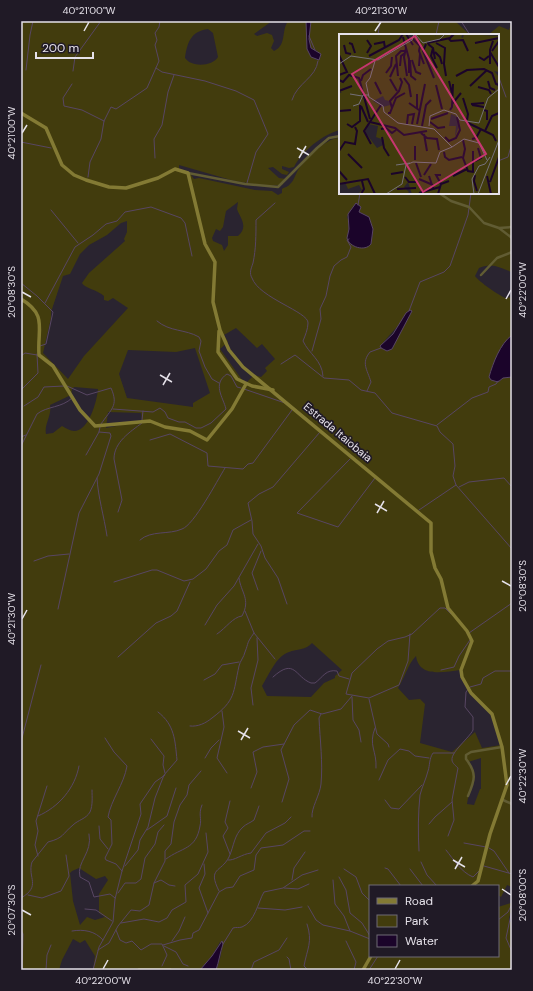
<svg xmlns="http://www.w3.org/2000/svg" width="533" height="991" font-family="'DM Sans',sans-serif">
  <rect width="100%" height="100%" fill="#2a2430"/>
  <path fill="#423c0d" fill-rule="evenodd" d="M21 21H272L254 34 257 36 267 33 272 35 274 41 271 48 274 51C287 45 281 31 288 21H306L307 49 311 57 317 60 321 57 316 50 311 48 309 39 311 21H455L470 35H340V130C322 135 303 150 294 167L289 168 282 166V169L289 172 287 175 282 174 273 167 268 168 279 178 286 179 282 185 262 186 231 180 179 165V169L189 172 194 179 199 178 255 190 272 191 278 195 282 193V189C285 187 288 187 290 184 294 181 295 175 298 170 305 160 326 137 340 138V193H498V35H488L499 26 509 30 512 21V272C499 268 494 262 479 268L475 276C478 281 501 297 506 298 508 298 510 297 512 297V335L503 344 489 377 491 380 498 382 503 378 512 377V887L507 885 501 897 498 895V886H370V956H498V907L511 903C515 909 508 915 509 921L512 923V970H216C219 962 224 950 220 942L212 956 200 970H93L95 956 85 940 80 943 73 939 62 960 59 970H21ZM208 29 213 33 218 57C213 66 192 68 185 58 187 43 191 31 208 29ZM238 202 237 209C240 218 249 226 238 236H228V245L224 251 222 245 213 241 212 238 216 229 220 231 223 227 226 211ZM356 203 359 212 366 215 373 231 372 239 348 241 349 222 347 217ZM127 221V232L124 239 125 241 89 273 82 283C84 288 98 290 104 296V300L108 301 113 298 128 308 84 356 68 379 43 353 51 318V312L63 276 70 274 80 254 89 245 107 235 121 223ZM411 311 392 349 380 346ZM236 328 257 348 262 344 275 359 265 368 267 371 261 377 254 375 245 384 220 349 228 342 224 335ZM195 348 210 393 193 403V407L127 398 119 374 128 350 176 352ZM74 387 98 389C97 401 89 431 74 431 70 431 66 428 62 426L53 433 46 434C44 424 52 416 50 405L71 395 72 389ZM108 412 141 413 142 421 106 428ZM312 643 342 670 335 676V678L324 683 311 697 267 696 262 686C269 675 276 656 289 652 297 649 306 650 312 643ZM416 656C419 678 444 672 460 670L468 692 491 712 501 745 482 748 475 732 452 752 420 743 425 704 420 699 409 700 398 688C405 677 408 664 416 656ZM481 758V789H480L474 805 467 804C469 788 479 777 468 762ZM79 868 96 879 105 876 108 880 99 894V913L105 917 95 920 87 917 80 925 73 901 70 873 72 871Z"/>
  <g fill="#1b042a" stroke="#584663">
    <path d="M306 21H311L309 39 311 48 321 54 319 60 311 57 307 49Z"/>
    <path d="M356 203 361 207 359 212 369 217 373 229 371 244C365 252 349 247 347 238L349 229 348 214Z"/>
    <path d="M410 310 412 311 392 349 387 351 381 348 380 346 393 334 406 313Z"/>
    <path d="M512 335V377L503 378 498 382 491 380 489 377C493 363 500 344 512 335Z"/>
    <path d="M222 941 223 944C220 953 219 961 216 970H200L212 956Z"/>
  </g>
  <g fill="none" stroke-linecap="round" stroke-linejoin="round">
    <g stroke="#584663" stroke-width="1">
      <path d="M461 21 470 35"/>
      <path d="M378 35 380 21"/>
      <path d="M436 35 439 21"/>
      <path d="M309 36 315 50"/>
      <path d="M156 68 162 72 205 81 236 91 254 100 268 134 256 152 247 183"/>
      <path d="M26 70 30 35 33 21"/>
      <path d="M73 71 75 57 101 21"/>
      <path d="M498 75 506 97"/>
      <path d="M72 84 63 98 64 106 82 110 104 121"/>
      <path d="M292 100C297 83 316 78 318 61"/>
      <path d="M21 142 51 148"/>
      <path d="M155 158 154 139 162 125 168 92 174 75"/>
      <path d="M498 161 508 157 512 143"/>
      <path d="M88 177 90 162 101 139 104 121 111 107 116 109 147 88 159 61 155 45 157 40 155 33 159 27 160 21"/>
      <path d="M275 203 256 220C256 235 256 249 253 263 251 269 249 273 252 278 259 298 309 312 308 323 308 329 305 336 303 341 309 354 322 360 323 376"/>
      <path d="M358 205 360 193"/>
      <path d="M51 210 78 243"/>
      <path d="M21 283 37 296 53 312 46 344 40 346"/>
      <path d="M45 303 75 247 93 235 106 224 117 221 125 212 151 207 181 218 185 223 192 256"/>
      <path d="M409 311 420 282 444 272 450 266 468 215 471 193"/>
      <path d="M157 321C170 332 185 329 199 337L201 341 199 351 205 367 212 379 219 383"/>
      <path d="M312 351 321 319 320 309 326 296 330 276 334 266 341 260 347 257 351 247 347 240 349 239"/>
      <path d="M21 356 25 353 37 355"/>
      <path d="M281 364 295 355 324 378 349 380 361 390 375 393 392 413 437 426 440 432 453 444 455 466 453 476 456 485 512 549"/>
      <path d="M67 386 87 395 111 388C119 406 111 409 101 424"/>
      <path d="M244 389 285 403"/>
      <path d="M21 390 38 373 37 354"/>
      <path d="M367 391 371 382C367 369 361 363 370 352L381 348"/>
      <path d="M24 406 38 397 44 387 64 386"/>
      <path d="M113 409 153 412 160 408 165 412 168 418 179 422H185L196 428H201L211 423 226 409C223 397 212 384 227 374L231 376 237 387 241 388"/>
      <path d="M142 420 143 411"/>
      <path d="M437 425 472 398 488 392 489 387 496 384 498 381"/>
      <path d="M21 437 26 435"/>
      <path d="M150 440 170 434 207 453 208 466 243 469 248 464 253 463 292 410"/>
      <path d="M21 446 37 414C47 406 62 408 72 398"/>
      <path d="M86 455 99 432 100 427"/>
      <path d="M350 459 297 513 338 527 375 478"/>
      <path d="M97 478C98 497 104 516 107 536"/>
      <path d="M459 487 469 482 504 478 512 487"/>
      <path d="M419 510 456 485"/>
      <path d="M118 512 122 500 114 459C114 442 130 432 142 423"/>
      <path d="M140 540C151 530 169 535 182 529 194 525 217 481 225 468"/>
      <path d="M34 561 48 556 69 554"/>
      <path d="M114 582 152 570H157L184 581 193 579 206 569 219 551 227 545 233 530 251 520"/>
      <path d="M258 590 252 573 261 551"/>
      <path d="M287 604 278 578 265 558 261 546 253 534 252 521 248 503 259 494 273 487 320 432"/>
      <path d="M58 609 79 513 99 474 111 436 110 433 99 432"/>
      <path d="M245 611 254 633 275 659"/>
      <path d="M205 625 217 605 234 586 258 544"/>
      <path d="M469 633 512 603"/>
      <path d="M217 634C226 628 233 617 242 616 251 599 241 593 239 578"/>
      <path d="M410 634 408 661 399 685 369 698 346 694 352 673 377 649 388 641 405 637 412 634 440 608H445L451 614"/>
      <path d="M118 657 156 623 171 616 177 611 190 582"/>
      <path d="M441 670 454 667 459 656 470 640"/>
      <path d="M273 677C295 657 295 677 311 683H315C323 677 326 669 337 671L339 676 349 679"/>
      <path d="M204 680 215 674 222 665 239 662"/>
      <path d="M352 697 353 720 359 730 361 742"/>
      <path d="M369 699 377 734 388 744 389 747"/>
      <path d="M253 705 251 688 258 660 257 638"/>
      <path d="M222 711 224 727 217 758 227 773"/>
      <path d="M190 726C198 727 206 723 212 718 236 700 233 693 239 666 240 661 244 657 245 652 249 642 246 644 254 633"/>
      <path d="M375 728C368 746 377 750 376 768"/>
      <path d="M105 738 114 752 127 766C124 784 111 800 108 817L111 820 112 844 105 858 106 860 116 864 122 871"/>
      <path d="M151 739 164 756 163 765 165 773"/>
      <path d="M21 742 41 665"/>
      <path d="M205 758 211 748 219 740"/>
      <path d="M379 780 388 760 400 749 409 751 415 756 429 758"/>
      <path d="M251 788 257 772 253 752 263 747 284 744"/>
      <path d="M385 800 391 808 399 809 422 785"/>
      <path d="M282 802 289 779 281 750 294 725 310 710 322 714 341 709 352 696"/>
      <path d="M38 816C59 807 75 788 79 766"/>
      <path d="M312 817C311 808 320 795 321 784 323 763 320 740 319 718L321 714"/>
      <path d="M429 824 435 817 452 802"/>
      <path d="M99 826 100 839 108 849"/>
      <path d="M147 830 167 816 176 788"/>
      <path d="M89 834C93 853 76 862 80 877L89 882 94 897 110 894 115 898"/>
      <path d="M448 836 454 820 452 800 458 768C456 766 452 763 452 760 451 752 469 738 473 730V717L465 707 466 692 470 687 481 684 483 678 495 671H512"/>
      <path d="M464 843 486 847"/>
      <path d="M489 848 494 851 509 873"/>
      <path d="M446 850C454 860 461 872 473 877L479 871"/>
      <path d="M419 851C418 832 418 814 420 795 422 787 426 779 428 771 430 765 429 759 433 753H454"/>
      <path d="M230 854 223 836 228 828 225 822 230 801"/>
      <path d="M38 856 35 845 38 831 36 821 47 786"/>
      <path d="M166 859C182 847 196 850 200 826 202 818 198 815 202 805"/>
      <path d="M228 860C234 861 242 854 251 853L266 833 285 823 291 817"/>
      <path d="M421 862 427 875 437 886"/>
      <path d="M204 864 205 874 199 888 208 913"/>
      <path d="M125 866 138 850 140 840 148 827 155 798 164 775 177 760C175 741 175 725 158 712"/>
      <path d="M484 866 512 874"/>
      <path d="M385 868 388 869 401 886"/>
      <path d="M344 869 356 877 362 893 370 901"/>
      <path d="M410 869 423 886"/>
      <path d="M339 877 346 890 350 913 362 923 370 936"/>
      <path d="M292 880 294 868 305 852"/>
      <path d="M333 880 335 904 344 916 350 931"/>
      <path d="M154 883 161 880 169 885 175 886"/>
      <path d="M284 888 298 889 309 884"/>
      <path d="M219 891C207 867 221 873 229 857 234 846 234 835 243 827 246 824 250 823 254 820L259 806"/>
      <path d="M118 893 125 883H136L141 879 145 858 155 844 158 832 164 825"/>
      <path d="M28 895 42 898 61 891 69 876 66 855"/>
      <path d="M21 898C42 886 27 878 32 862L48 842C64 838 62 834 73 825 78 820 86 819 90 812 93 805 92 797 92 790"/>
      <path d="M308 906 316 920 323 925 350 931 370 939"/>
      <path d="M258 908 285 910 302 907"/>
      <path d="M85 909 96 910 112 921"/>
      <path d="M512 910 506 938 512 952"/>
      <path d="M498 920 508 912 512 904"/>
      <path d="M121 923 144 919 159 922 167 918 172 910 186 902 185 885 198 874 208 852 206 833"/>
      <path d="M307 924C313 942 307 949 304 966L308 970"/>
      <path d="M21 930 23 934 22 970"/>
      <path d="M116 930 120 940 126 943 132 941 141 950 151 944H162L167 955 162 966"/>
      <path d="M72 931C84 929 95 931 103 940"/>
      <path d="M172 941 179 931 185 917"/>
      <path d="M346 941 356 962 354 970"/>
      <path d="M223 944 233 928C236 927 239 928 242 927 255 922 258 902 264 892L283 888 302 875 318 870"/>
      <path d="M163 945 180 940 192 938 193 933 199 930 219 892 226 888 233 887 240 876 254 870 256 855 261 848 283 845 304 831H310"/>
      <path d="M164 946 176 952 183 964 188 966"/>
      <path d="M98 950 109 943 118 926 131 910 140 911 149 905 154 883 165 861V851L171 844 174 822 180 805 187 795 189 785 201 771"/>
      <path d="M287 957 289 959 291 970"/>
      <path d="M46 970 47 955 51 945"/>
      <path d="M93 970 99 947 113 922 115 899 122 871 141 814 140 804 155 782 165 775"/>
      <path d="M251 970 254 962 279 950 287 938"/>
      <path d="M369 970 378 956"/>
    </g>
    <g stroke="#615c33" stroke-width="2.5">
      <path d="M188 173 245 184 278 187 317 148 329 138 340 136"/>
      <path d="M439 193 451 201 469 207 484 223 499 228 512 227"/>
      <path d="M499 228 512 238"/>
      <path d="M481 275 497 258 512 252"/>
      <path d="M468 796C475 780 477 773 466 759V755L471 752 502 747"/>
      <path d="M503 800 512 804"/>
    </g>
    <g stroke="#837a34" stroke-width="3.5">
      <path d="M21 113 46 128 62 165 74 175 86 180 109 187 126 188 158 178 175 169 188 173 205 244 215 262 213 302 220 330 229 350 243 367 431 523V552L435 568 441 579 448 608 467 631 472 641 461 670 462 677 471 693 492 714 502 747 507 785 490 834 478 881 472 886"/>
      <path d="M21 299C48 315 37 329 39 355L53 366 80 410 95 426 150 421 165 427 190 431 207 440 232 409 246 384"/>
      <path d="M219 331 218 352 237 379 252 386 273 390"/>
      <path d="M139 970H170"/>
      <path d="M363 970 371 956"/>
    </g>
  </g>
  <path fill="none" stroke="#e5e1e9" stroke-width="1.5" d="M84 31 89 22M375 31 381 22M22 133 27 125M297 148 309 155M299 158 306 146M22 292 31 297M506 299 511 290M160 375 172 382M163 385 170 373M375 504 387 511M377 513 384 501M502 581 511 586M22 619 27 610M238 731 250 738M241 740 248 728M506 785 511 776M453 860 465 867M455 869 462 857M502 889 511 895M22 910 31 915M103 969 108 960M395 969 400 960"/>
  <g text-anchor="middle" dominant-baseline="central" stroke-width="3.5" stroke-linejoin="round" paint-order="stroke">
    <g font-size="11" fill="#e5e1e9" stroke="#201a26">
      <text transform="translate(338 432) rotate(40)">Estrada Itaiobaia</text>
    </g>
  </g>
  <g transform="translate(339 34)">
    <rect width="160" height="160" fill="#2a2430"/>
    <path d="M0 0H69L72 6 74 1 72 0H96V3L97 0H124L122 3 124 4 125 0 160 2V38L155 37 160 43 158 51 160 55V160H73L69 148 65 153 70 158 68 160H19L23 156 20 151 9 155 6 148 0 152V59H3L0 57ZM44 62 46 66 50 67 51 71 44 73 34 67ZM112 80 117 82 120 92 116 103 117 92H110ZM29 90 39 92 37 103 45 106 44 111 38 114 26 98Z" fill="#423c0d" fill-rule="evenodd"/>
    <path fill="none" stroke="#1b042a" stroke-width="2" d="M67 0 74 11M64 3 70 25V39M74 5 81 12 80 17 85 30M110 5 112 7 124 6 129 17M10 9 13 10 16 19M88 9 111 4 115 0M97 9 106 14 105 30 107 42M136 9 160 4M35 10 45 8 46 14M87 10 84 17 95 44M89 10 94 14 96 25M5 11 7 19 12 20M67 14 65 23 68 42M94 14 92 22 98 34M153 17 160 7M96 18 101 23 103 30M151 18 160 33M28 19 32 12 28 6M30 22 60 6 64 0M140 23 145 26 150 22M71 26 72 42 77 46M73 26 77 38 82 40M151 30V16L154 7M61 32 62 22 66 19M80 32 81 20M47 39 52 32 53 23M0 41 8 38 0 21M59 42 57 22 62 17H67M117 42 128 36 145 35 153 39 157 50 160 51M51 43 57 30M65 44 70 51 72 63M51 45 58 57M0 46 4 48 10 41 20 44 31 85M22 47 24 41 32 35M110 47 113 59M149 47 151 54 156 56M36 48 42 60M97 51 103 75M131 52 148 36M139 53 150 56 152 60M0 57 13 52M124 64 129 80 128 86M70 69 80 76M113 70 122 59M132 70 145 69M133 71 145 73M22 72 29 88M53 74 51 67 60 57 63 48 61 44M78 74V60M111 76 113 73 114 50M145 76 148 77V86M0 77 12 76M49 79H51L57 64 66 59M92 85 109 79M31 88 56 94 65 101 88 97M91 88 99 94 106 93M127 88 154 101 157 107M8 90 13 93 21 87V71M68 90 69 81 75 80 73 90M78 90 86 50M83 92 87 71 92 66M42 95 47 94 53 99 57 96M146 97 153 82 160 79M82 99 88 104 98 105 100 116M85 100 88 117M43 103 45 114 50 122M106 103 110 107 117 104 121 96 118 83M133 105 137 104 142 95M124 106 126 115 124 124 129 137 135 138M32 110 25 97 42 71M0 117 6 108 16 110 18 97 16 93M134 117V137M105 118 106 123 110 126 123 123M9 120 23 134M76 126V112M136 127 142 124 139 114M77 129 82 143M0 137 8 146M52 140 64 138M85 141 92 130M136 141 135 147 138 157M90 142 94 154M114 142 128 135M148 142 152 160M66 143 70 148H77M80 145 94 151M151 148 160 123M0 150 29 145 36 160M102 150 97 141H102M58 155 77 154M80 159 101 153M22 160 25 155 23 147M99 160 102 150 110 147"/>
    <path fill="none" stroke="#75707a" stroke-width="1" d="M76 0 84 9 101 5 106 0M36 27 31 44 27 49 30 63 44 72 45 78 59 89 95 95 113 113 125 105 140 109 148 126M0 30 12 22 39 26 73 6 75 0M11 60 23 62M14 72 20 70 24 61H30M90 92 91 82 105 76 117 80 121 86 140 89 149 64 160 55M57 131 71 129M47 160 63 150 67 131 74 128 97 129 101 118 113 113M135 160 133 145 140 132 146 130 151 123M139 160 160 106"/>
    <path fill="#c73670" fill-opacity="0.15" stroke="#c73670" stroke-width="2" d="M76 2 147 120 84 158 13 40Z"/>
    <rect width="160" height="160" fill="none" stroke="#e5e1e9" stroke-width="2"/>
  </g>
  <rect width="533" height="991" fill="none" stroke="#201a26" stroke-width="44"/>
  <rect x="369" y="885" width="130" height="72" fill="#201a26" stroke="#6f6a74"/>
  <rect x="377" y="898" width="20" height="6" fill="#837a34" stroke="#6f6a74"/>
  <text x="405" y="905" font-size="12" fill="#e5e1e9">Road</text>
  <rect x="377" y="915" width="20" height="12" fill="#423c0d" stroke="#6f6a74"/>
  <text x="405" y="925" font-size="12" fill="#e5e1e9">Park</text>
  <rect x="377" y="935" width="20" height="12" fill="#1b042a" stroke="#6f6a74"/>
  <text x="405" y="945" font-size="12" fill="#e5e1e9">Water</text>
  <path d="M36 52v6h57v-6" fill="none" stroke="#e5e1e9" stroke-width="2"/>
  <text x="42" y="52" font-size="12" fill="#e5e1e9" stroke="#201a26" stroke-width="3" paint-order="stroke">200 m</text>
  <rect x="22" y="22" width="489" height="947" fill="none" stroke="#e5e1e9" stroke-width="1.5"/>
  <g font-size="10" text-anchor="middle" fill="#e5e1e9">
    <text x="89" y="14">40°21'00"W</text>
    <text x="381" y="14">40°21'30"W</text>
    <text transform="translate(11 133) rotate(-90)" y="4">40°21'00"W</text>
    <text transform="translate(522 290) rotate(-90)" y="4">40°22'00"W</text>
    <text transform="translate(11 292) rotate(-90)" y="4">20°08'30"S</text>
    <text transform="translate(522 586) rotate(-90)" y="4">20°08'30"S</text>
    <text transform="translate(11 619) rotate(-90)" y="4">40°21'30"W</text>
    <text transform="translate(522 776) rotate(-90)" y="4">40°22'30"W</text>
    <text transform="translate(522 895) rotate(-90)" y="4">20°08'00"S</text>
    <text transform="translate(11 910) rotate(-90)" y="4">20°07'30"S</text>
    <text x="103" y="984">40°22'00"W</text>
    <text x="395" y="984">40°22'30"W</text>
  </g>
</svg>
